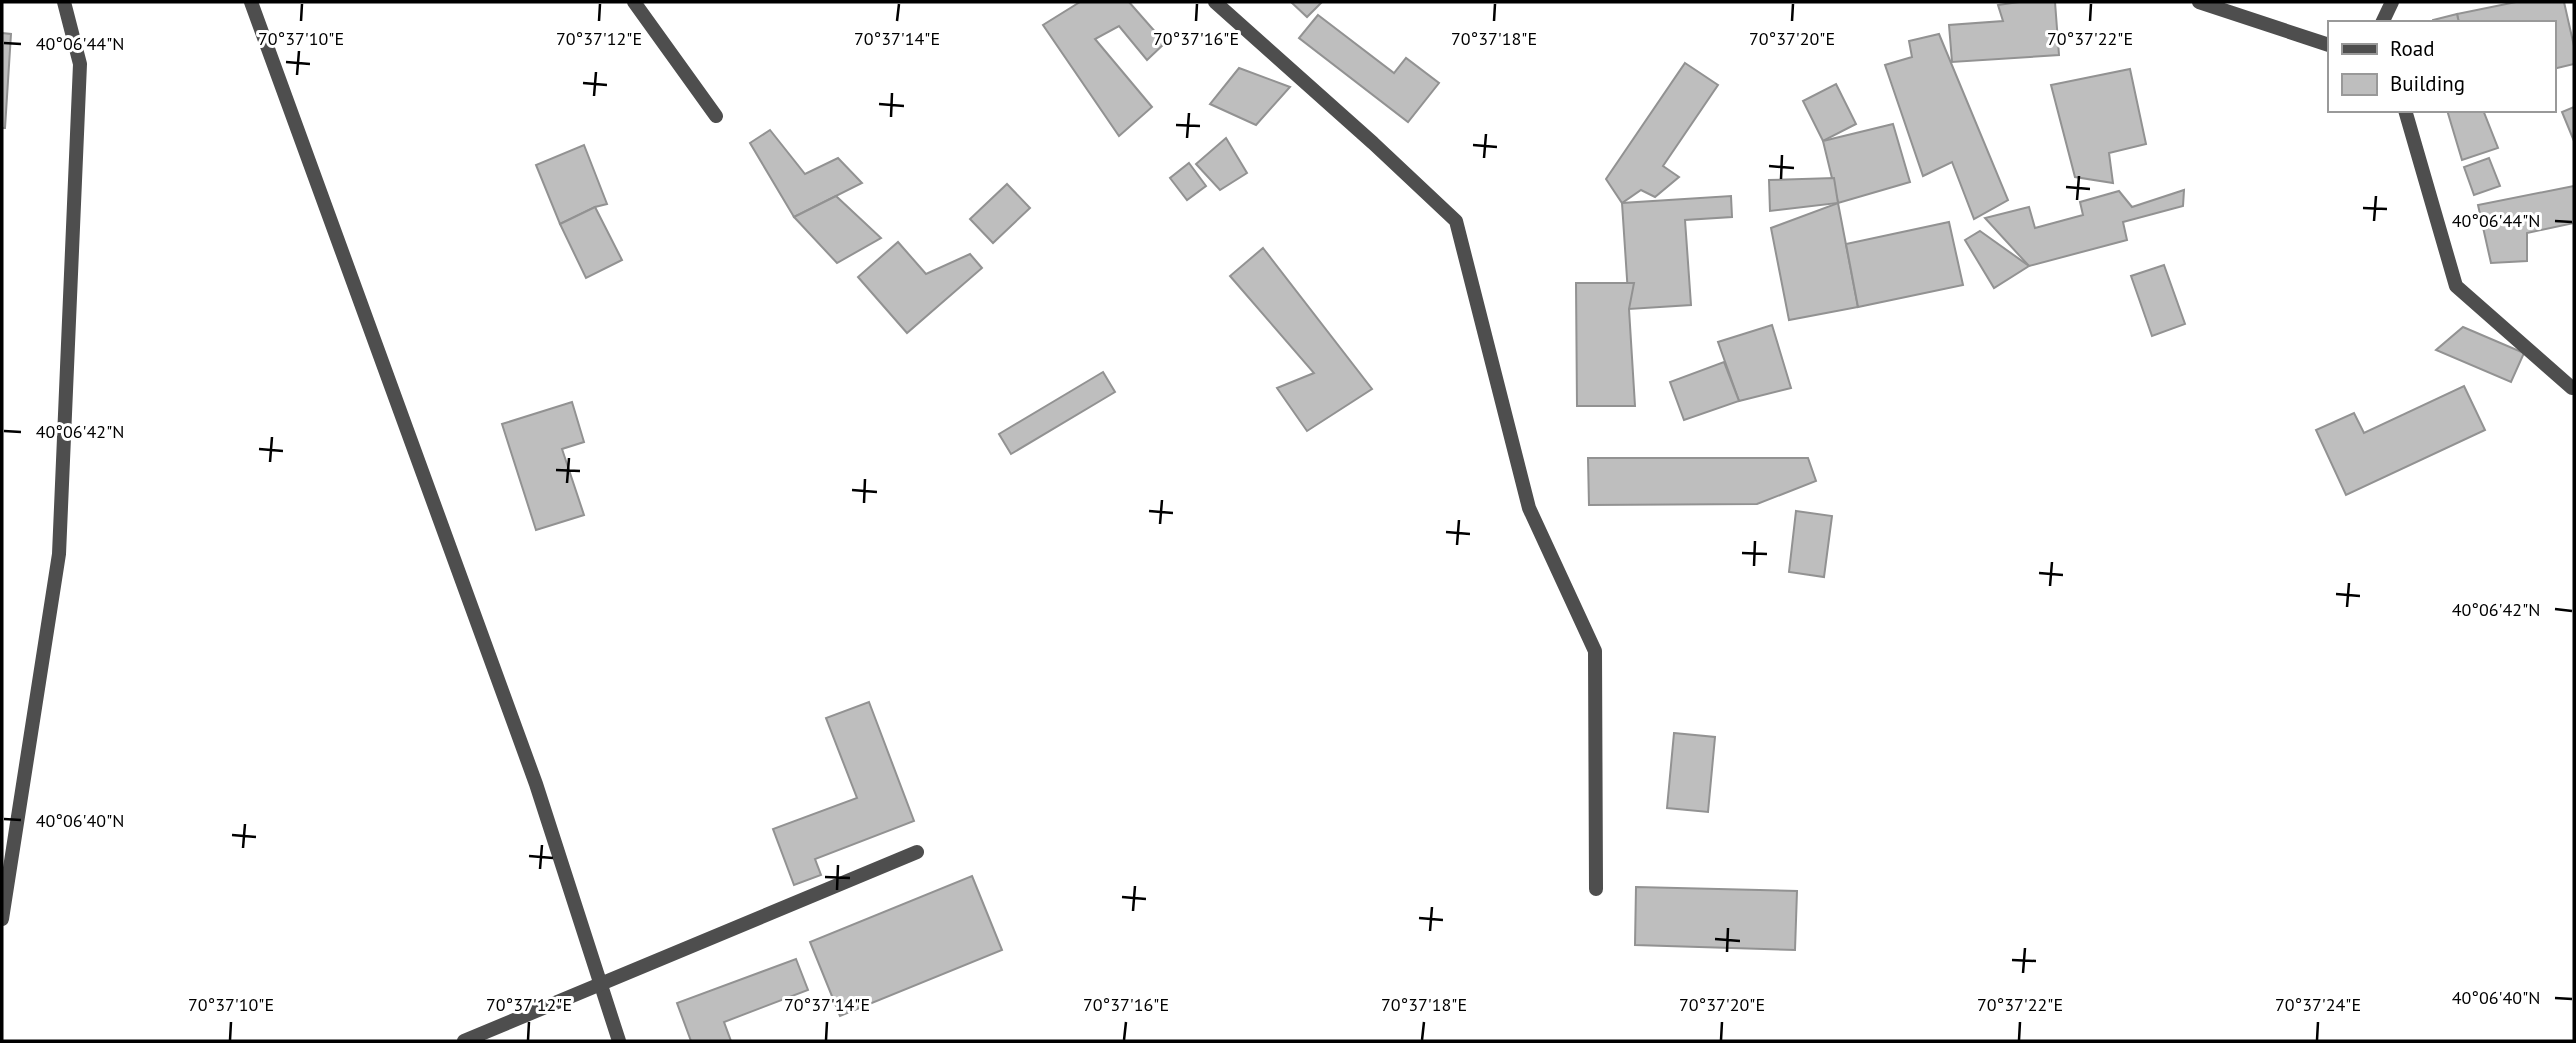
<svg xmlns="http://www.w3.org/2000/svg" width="2576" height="1043" font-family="'PT Sans',sans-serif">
  <rect width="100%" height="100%" fill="#fff"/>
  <g fill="#bebebe" stroke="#929292" stroke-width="2">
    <path d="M1080 2H1129L1165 43 1147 60 1119 26 1095 39 1152 107 1119 136 1043 25Z"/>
    <path d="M1291 2H1322L1307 17Z"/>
    <path d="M2019 2H2055L2059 55 1952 62 1949 25 2003 21 1998 5Z"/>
    <path d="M2516 2H2564L2574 46V64L2553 69V23H2459L2457 14Z"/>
    <path d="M2457 14 2459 23H2433V20Z"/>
    <path d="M1318 15 1394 73 1406 58 1439 83 1408 122 1299 38Z"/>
    <path d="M2 33 11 34 5 128H2Z"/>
    <path d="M1939 34 2008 200 1974 219 1952 162 1923 176 1885 65 1912 57 1909 41Z"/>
    <path d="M1685 63 1718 85 1663 166 1679 177 1655 197 1641 190 1622 203 1606 179Z"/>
    <path d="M1239 68 1290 87 1256 125 1210 104Z"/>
    <path d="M2130 69 2146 144 2109 153 2113 183 2075 177 2051 85Z"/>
    <path d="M1836 84 1856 124 1823 141 1803 101Z"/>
    <path d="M2574 107V141L2562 112Z"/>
    <path d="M2447 110H2483L2498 148 2462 160Z"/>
    <path d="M1893 124 1910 182 1838 203 1823 141Z"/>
    <path d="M770 130 805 174 838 158 862 183 794 217 750 143Z"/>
    <path d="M1226 138 1247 173 1220 190 1196 164Z"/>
    <path d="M584 145 607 204 595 207 560 224 536 165Z"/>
    <path d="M2489 158 2500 186 2474 195 2464 167Z"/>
    <path d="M1189 163 1206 186 1187 200 1170 178Z"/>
    <path d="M1834 178 1838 203 1770 211 1769 180Z"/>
    <path d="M1007 184 1030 208 993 243 970 219Z"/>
    <path d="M2574 186V223L2527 233V261L2491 263 2478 205Z"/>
    <path d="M2184 190 2183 206 2123 222 2127 240 2029 266 1985 218 2029 207 2035 228 2083 215 2080 202 2119 191 2132 207Z"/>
    <path d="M836 196 881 238 837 263 794 217Z"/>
    <path d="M1731 196 1732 217 1685 220 1691 305 1629 309 1622 203Z"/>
    <path d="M1838 203 1858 307 1789 320 1771 228Z"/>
    <path d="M595 207 622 260 586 278 560 224Z"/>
    <path d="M1949 222 1963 285 1858 307 1846 244Z"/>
    <path d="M1980 231 2029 266 1994 288 1965 240Z"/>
    <path d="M898 242 926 274 970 254 982 268 907 333 858 277Z"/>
    <path d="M1263 248 1372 389 1307 431 1277 388 1314 373 1230 276Z"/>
    <path d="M2164 265 2185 324 2152 336 2131 276Z"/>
    <path d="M1576 283H1634L1629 309 1635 406H1577Z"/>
    <path d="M1772 325 1791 388 1739 401 1718 342Z"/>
    <path d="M2463 327 2524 353 2511 382 2436 350Z"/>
    <path d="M1724 362 1739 401 1684 420 1670 382Z"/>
    <path d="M1103 372 1115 392 1011 454 999 434Z"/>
    <path d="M2464 386 2485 430 2346 495 2316 430 2354 413 2364 433Z"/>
    <path d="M572 402 584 442 562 449 584 515 536 530 502 424Z"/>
    <path d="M1588 458H1808L1816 481 1757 504 1589 505Z"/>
    <path d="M1796 511 1832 516 1824 577 1789 572Z"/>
    <path d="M869 702 914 821 815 859 821 875 794 885 773 829 857 798 826 718Z"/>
    <path d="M1674 733 1715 737 1708 812 1667 808Z"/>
    <path d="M972 876 1002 950 840 1016 810 942Z"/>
    <path d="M1636 887 1797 891 1795 950 1635 945Z"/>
    <path d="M796 959 808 990 724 1022 731 1041H691L677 1003Z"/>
  </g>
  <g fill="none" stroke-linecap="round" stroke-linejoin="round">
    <g stroke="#4e4e4e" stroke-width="14">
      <path d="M251 2 536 784 619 1041"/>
      <path d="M634 2 716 116"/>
      <path d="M1215 2 1373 143 1456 221 1529 508 1595 651 1596 889"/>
      <path d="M2199 2 2329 45"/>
      <path d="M2382 23 2392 2"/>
      <path d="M2405 110 2456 286 2572 388"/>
      <path d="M2 919 59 554 80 64 64 2"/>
      <path d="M464 1041 917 852"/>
    </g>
  </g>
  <path fill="none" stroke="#000" stroke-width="2.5" d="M301 21 302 4M599 21 600 4M897 21 899 4M1196 21 1197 4M1494 21 1495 4M1792 21 1793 4M2090 21 2091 4M4 43 21 44M286 62 310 64M297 75 299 51M583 83 607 85M594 96 596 72M879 104 904 106M891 117 892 93M1176 125 1200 126M1187 138 1189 113M1473 145 1497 147M1484 158 1486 134M1769 166 1794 168M1781 179 1782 155M2066 187 2090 189M2077 200 2079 176M2363 208 2387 209M2374 221 2376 196M2555 221 2572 222M4 431 21 432M259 449 283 451M270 462 272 437M556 470 580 471M567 483 569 458M852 490 877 492M864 503 865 479M1149 511 1173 513M1160 524 1162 500M1446 532 1470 534M1457 545 1459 520M1742 553 1767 554M1754 566 1755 541M2039 573 2063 575M2050 586 2052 562M2336 594 2360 596M2347 607 2349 583M2555 609 2572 611M4 819 21 820M232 835 256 837M243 848 245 824M529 856 553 858M540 869 542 845M825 877 850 878M837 890 838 865M1122 897 1146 899M1133 911 1135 886M1419 918 1443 920M1430 931 1432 907M1715 939 1740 941M1727 952 1728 928M2012 960 2036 961M2023 973 2025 948M2555 998 2572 999M230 1040 231 1022M528 1040 529 1022M826 1040 827 1022M1124 1040 1126 1022M1422 1040 1424 1022M1721 1040 1722 1022M2019 1040 2020 1022M2317 1040 2318 1022"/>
  <g font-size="18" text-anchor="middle" fill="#000" stroke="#fff" stroke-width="6" stroke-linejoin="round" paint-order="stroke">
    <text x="301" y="45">70°37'10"E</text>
    <text x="599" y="45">70°37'12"E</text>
    <text x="897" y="45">70°37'14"E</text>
    <text x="1196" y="45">70°37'16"E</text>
    <text x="1494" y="45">70°37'18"E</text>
    <text x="1792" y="45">70°37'20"E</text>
    <text x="2090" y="45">70°37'22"E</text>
    <text x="80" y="50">40°06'44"N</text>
    <text x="2496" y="227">40°06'44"N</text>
    <text x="80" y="438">40°06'42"N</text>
    <text x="2496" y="616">40°06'42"N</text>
    <text x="80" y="827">40°06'40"N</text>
    <text x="2496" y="1004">40°06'40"N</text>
    <text x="231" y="1011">70°37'10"E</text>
    <text x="529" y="1011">70°37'12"E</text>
    <text x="827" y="1011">70°37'14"E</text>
    <text x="1126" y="1011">70°37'16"E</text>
    <text x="1424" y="1011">70°37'18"E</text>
    <text x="1722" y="1011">70°37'20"E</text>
    <text x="2020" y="1011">70°37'22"E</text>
    <text x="2318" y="1011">70°37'24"E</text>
  </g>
  <rect width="2576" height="1043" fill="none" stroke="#000000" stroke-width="7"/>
  <rect x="2328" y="21" width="228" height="91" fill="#ffffff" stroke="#999999" stroke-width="2"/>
  <rect x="2342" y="44" width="35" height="10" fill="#4e4e4e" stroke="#999999" stroke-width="2"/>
  <text x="2390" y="56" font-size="21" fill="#000000">Road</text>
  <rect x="2342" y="74" width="35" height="21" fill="#bebebe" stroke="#999999" stroke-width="2"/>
  <text x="2390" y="91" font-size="21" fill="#000000">Building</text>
</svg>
